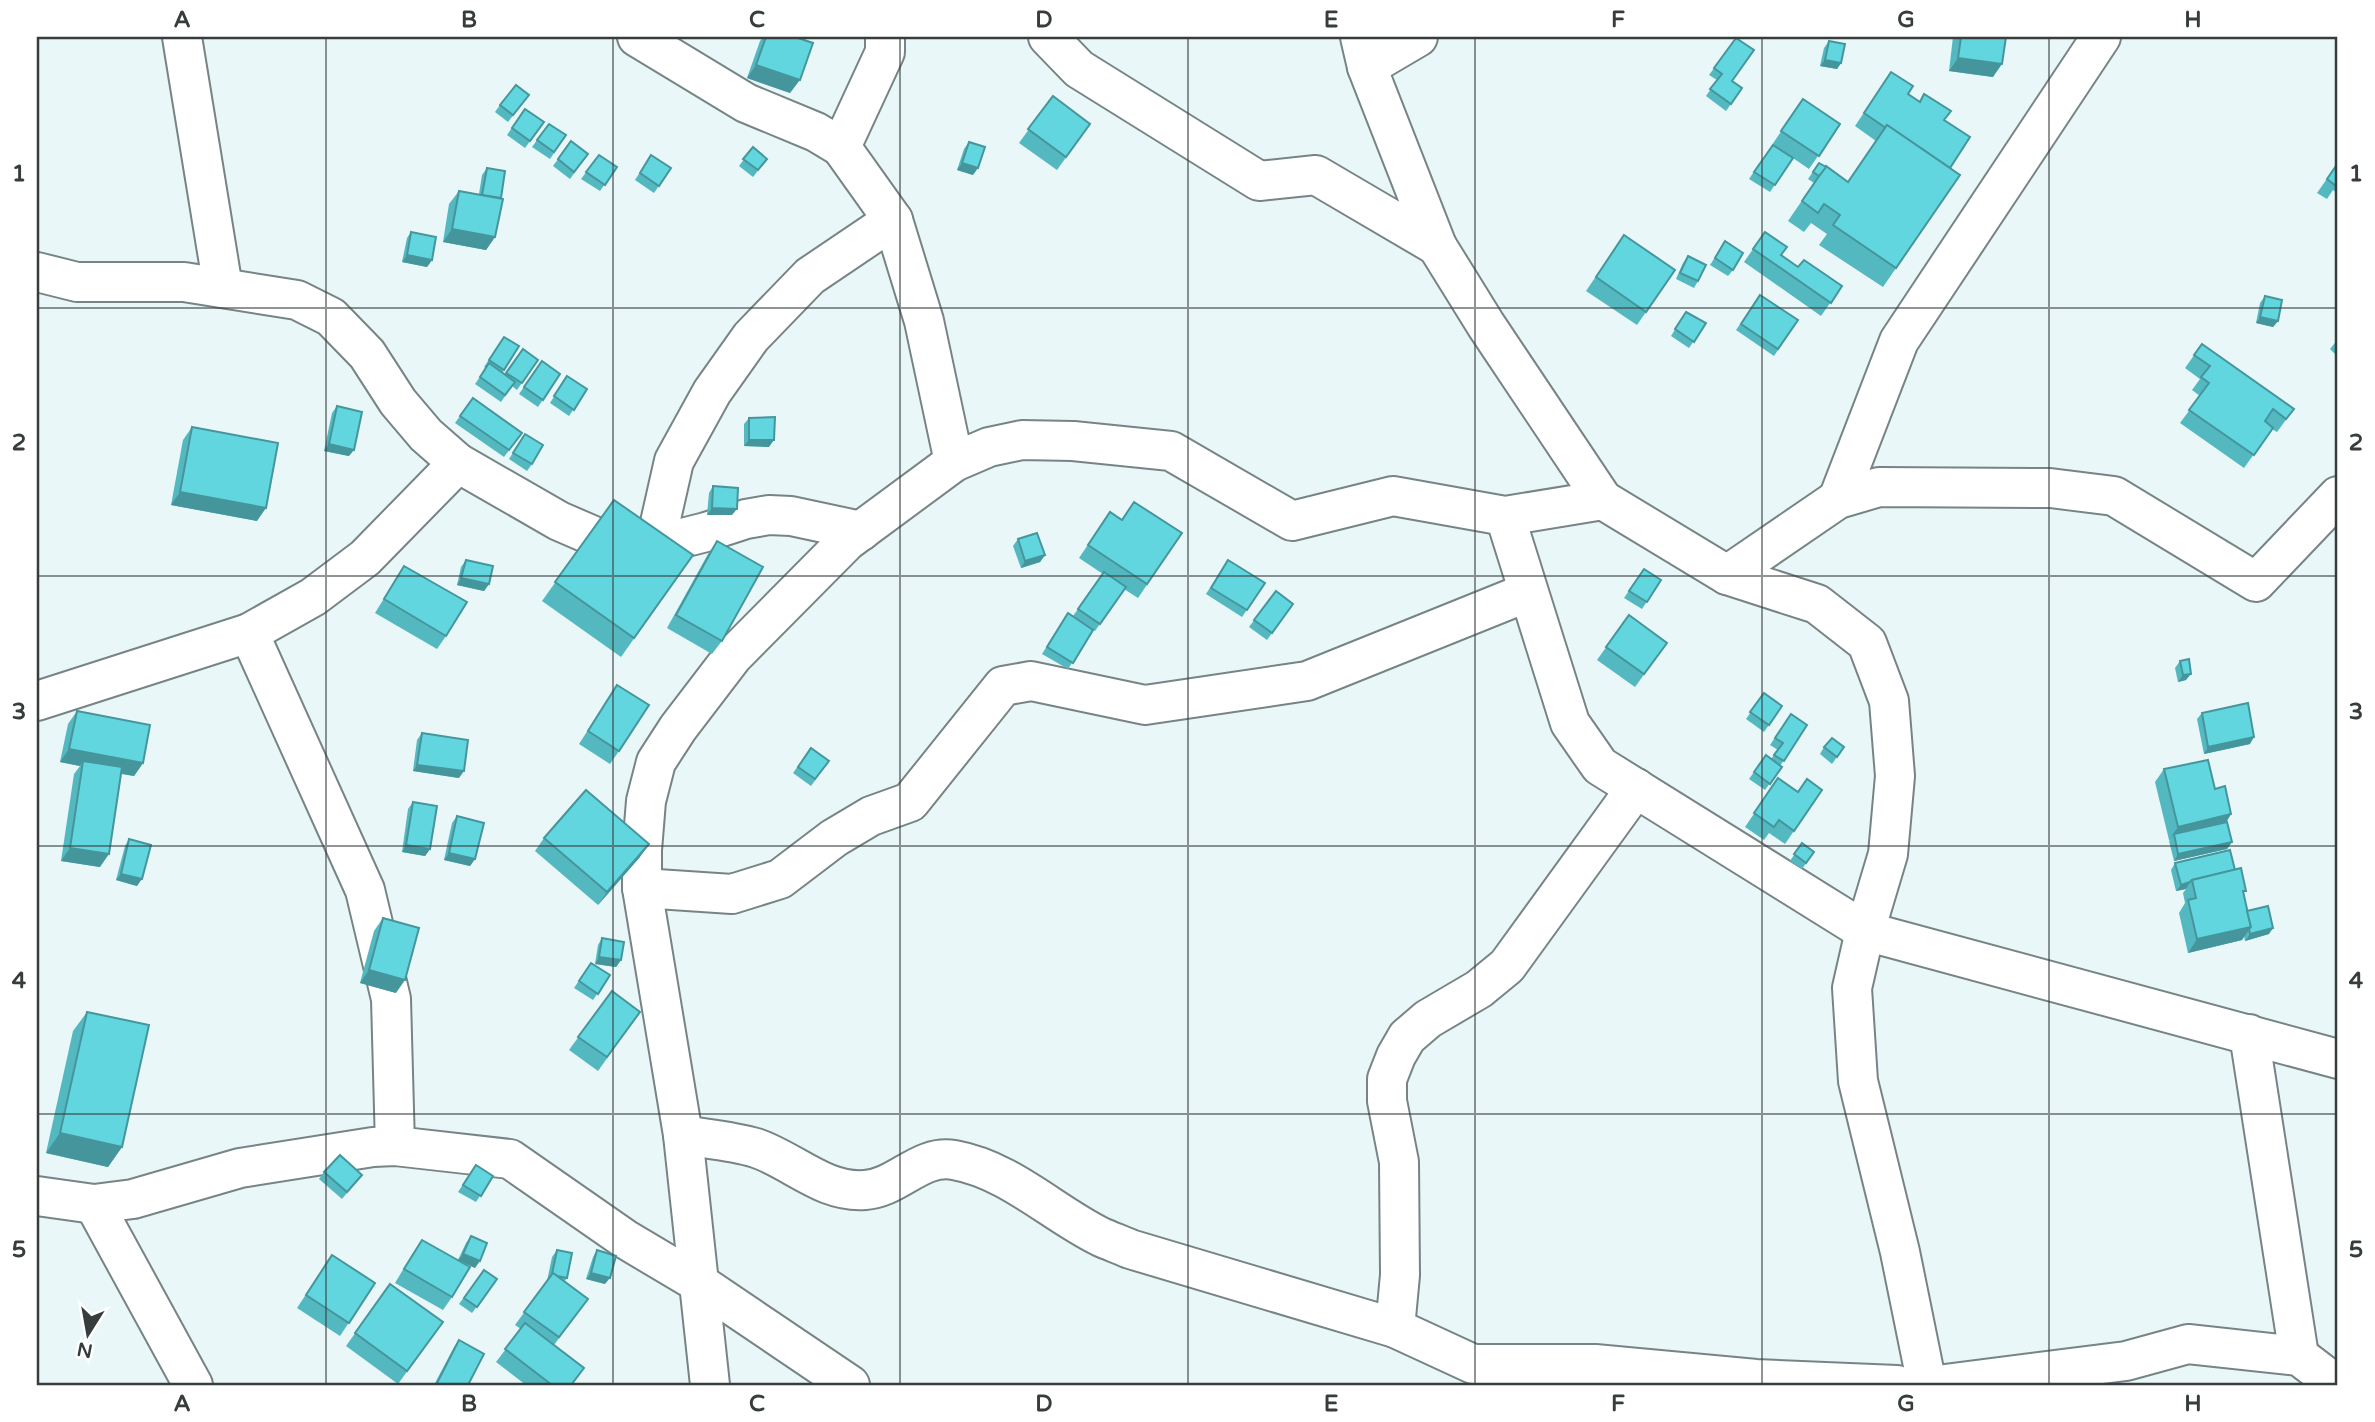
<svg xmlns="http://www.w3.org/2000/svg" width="2375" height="1422" font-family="'Varela Round',sans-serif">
  <rect width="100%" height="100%" fill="#e9f7f8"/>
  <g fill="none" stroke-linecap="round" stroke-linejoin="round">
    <defs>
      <g id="minor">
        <path d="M182 37 223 288"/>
        <path d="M637 37 746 103 816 132 841 147"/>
        <path d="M885 37V52L841 147 893 220 924 321 954 462"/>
        <path d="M1048 37 1079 69 1259 181 1316 175 1437 246"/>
        <path d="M1360 37 1367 67 1437 246 1486 325 1603 500 1727 575 1817 604 1867 643 1889 701 1895 776 1888 854 1865 931 1852 988 1858 1081 1900 1252 1927 1385"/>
        <path d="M1367 67 1418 37"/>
        <path d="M37 272 77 282H184L297 300 331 317 367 354 398 402 426 435 458 463 559 521 596 537 626 545H655L706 532 746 519 769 515 791 516 861 531"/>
        <path d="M1838 499 1899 341 2101 37"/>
        <path d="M1505 516 1570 723 1600 766 1865 931 2338 1059"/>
        <path d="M655 545 674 461 712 392 751 337 810 276 893 220"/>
        <path d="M1727 575 1838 499 1879 487 2050 488 2114 496 2256 582 2338 496"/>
        <path d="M249 633 365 890 391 999 395 1146"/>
        <path d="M37 701 249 633 313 597 365 558 458 463"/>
        <path d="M642 888 732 894 780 879 834 838 871 816 910 802 1003 686 1031 681 1145 705 1307 681 1528 592"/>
        <path d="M2249 1034 2299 1356"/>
        <path d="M683 1135C707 1139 733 1141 756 1148 794 1161 823 1193 865 1190 898 1188 920 1154 954 1160 1010 1170 1052 1213 1101 1237 1110 1241 1121 1245 1130 1249L1395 1328 1473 1364H1595L1756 1379 1897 1385"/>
        <path d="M37 1196 94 1204 133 1199 240 1168 373 1147 395 1146 510 1159 625 1239 699 1283 850 1385"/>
        <path d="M94 1204 193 1385"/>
        <path d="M1395 1328 1400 1275 1399 1162 1387 1101V1079L1396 1056 1407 1037 1428 1019 1479 989 1507 966 1636 788"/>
        <path d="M710 1385 683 1135 642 888V850L646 801 656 762 678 728 733 656 847 541 954 462 989 447 1022 440 1073 441 1171 451 1292 521 1393 496 1505 516 1603 500"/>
        <path d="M1937 1385 2126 1361 2188 1344 2299 1356 2337 1385"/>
      </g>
    </defs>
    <use href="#minor" stroke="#778485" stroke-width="42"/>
    <use href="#minor" stroke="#fff" stroke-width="38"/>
  </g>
  <g fill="#54b8c0">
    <path d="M763 37H795L790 93 747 78 760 41Z"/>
    <path d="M1953 37H2006L1993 77 1949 71Z"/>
    <path d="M1736 38 1732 81 1742 88 1726 111 1706 96 1717 80 1709 75Z"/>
    <path d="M1829 41 1841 63 1837 69 1820 66 1824 48Z"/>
    <path d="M1891 72 1908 94 1944 120 1950 168 1960 175 1883 287 1819 245 1827 234 1811 223 1804 232 1788 221 1814 183 1808 179 1819 163 1848 182 1876 141 1855 126Z"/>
    <path d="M529 95 508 122 495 112 500 105Z"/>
    <path d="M1053 96 1090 124 1057 170 1019 143Z"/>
    <path d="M1803 99 1840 124 1809 169 1787 154 1793 158 1770 192 1749 179Z"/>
    <path d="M525 109 544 122 525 148 507 135Z"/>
    <path d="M549 124 566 135 550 159 532 147Z"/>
    <path d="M571 141 588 154 570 179 553 166Z"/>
    <path d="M969 142 973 175 957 170 964 149Z"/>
    <path d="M753 147 767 159 753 177 739 166Z"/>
    <path d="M599 155 617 167 600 191 581 179Z"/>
    <path d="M651 155 671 168 654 193 635 180Z"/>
    <path d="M2338 163V194L2333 190 2327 199 2317 193Z"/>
    <path d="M487 168 495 237 486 250 443 242 449 204 459 191 479 194 482 175Z"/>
    <path d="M411 232 432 260 427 267 402 262 407 238Z"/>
    <path d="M1765 232 1781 255 1798 267 1842 286 1821 316 1744 262Z"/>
    <path d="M1624 235 1675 270 1637 325 1586 291Z"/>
    <path d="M1721 248 1733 270 1728 276 1710 265Z"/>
    <path d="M1688 256 1698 281 1694 288 1676 279 1683 263Z"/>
    <path d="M1760 295 1798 320 1774 356 1736 330Z"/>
    <path d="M2265 296 2278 321 2273 327 2256 323 2260 303Z"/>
    <path d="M1686 312 1706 323 1689 348 1671 336Z"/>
    <path d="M504 337V370L502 373 505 375 523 349 538 360 517 390 512 386 501 402 475 384 486 368 484 367Z"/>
    <path d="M2338 339V357L2330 349Z"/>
    <path d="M2202 344 2294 409 2277 432 2272 429 2244 468 2180 423 2200 396 2192 390 2200 379 2185 368Z"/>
    <path d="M542 361 560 374 538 407 519 394Z"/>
    <path d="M567 376 587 389 569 416 550 403Z"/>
    <path d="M473 398 522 433 504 457 455 423Z"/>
    <path d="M337 406 349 456 324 451 332 413Z"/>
    <path d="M749 418 769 447 744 446V424Z"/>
    <path d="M192 427 257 521 171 505 183 440Z"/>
    <path d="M525 434 532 464 527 471 509 459Z"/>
    <path d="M713 486 732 515H707L709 493Z"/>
    <path d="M614 500 693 555 621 657 542 601Z"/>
    <path d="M1110 512 1122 520 1182 533 1138 598 1124 589 1095 631 1093 630 1068 669 1042 654 1063 620 1089 627 1073 616 1103 574 1079 558Z"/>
    <path d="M1018 539 1045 555 1040 562 1021 568 1013 546Z"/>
    <path d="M717 541 722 641 712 654 667 628 708 554Z"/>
    <path d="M466 560 489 584 484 591 457 585 461 567Z"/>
    <path d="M1228 560 1265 583 1242 617 1206 594Z"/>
    <path d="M404 566 446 636 437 649 375 613Z"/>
    <path d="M1644 569 1661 580 1642 609 1624 598Z"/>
    <path d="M1276 591 1293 604 1267 640 1249 627Z"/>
    <path d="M1629 615 1667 643 1635 687 1597 660Z"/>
    <path d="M2180 661 2186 680 2178 682 2175 668Z"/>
    <path d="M617 685 619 751 610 764 579 744Z"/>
    <path d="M1764 693 1782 706 1764 732 1746 719Z"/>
    <path d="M77 711 143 763 134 776 121 774 100 867 61 861 74 774 80 766 60 762 68 724Z"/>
    <path d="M2202 713 2250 744 2204 754 2197 719Z"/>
    <path d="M1791 714 1807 725 1780 766 1782 767 1765 790 1749 779 1766 755 1771 759 1778 750 1770 745Z"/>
    <path d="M422 733 459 778 413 771 417 740Z"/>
    <path d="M1824 747H1844L1832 764 1820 754Z"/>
    <path d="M811 748 829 761 811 786 793 773Z"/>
    <path d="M2164 769 2215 789 2231 814 2226 823 2232 842 2227 849 2174 861 2169 841 2170 840H2169L2155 782Z"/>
    <path d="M1778 778 1798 792 1822 790 1785 844 1769 833 1764 840 1745 827Z"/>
    <path d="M413 802 430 849 425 856 402 852 408 809Z"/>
    <path d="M457 816 475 859 470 866 444 860 452 823Z"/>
    <path d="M544 838 640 857 598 905 535 851Z"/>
    <path d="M129 839 137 886 116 880 125 846Z"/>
    <path d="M1802 843 1814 852 1802 869 1790 861Z"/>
    <path d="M2175 863 2235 870 2244 894 2247 911 2269 934 2245 941 2244 936 2242 940 2188 953 2179 913 2185 903 2183 893 2186 889 2176 891 2171 870Z"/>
    <path d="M383 918 396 993 360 983 374 931Z"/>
    <path d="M602 938 621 960 616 967 595 964 598 945Z"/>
    <path d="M591 963 610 975 593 1000 574 988Z"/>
    <path d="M612 991 640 1012 598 1071 569 1050Z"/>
    <path d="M87 1012 122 1147 108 1167 46 1153 73 1031Z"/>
    <path d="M476 1165 493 1176 476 1202 458 1192Z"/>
    <path d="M324 1172 362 1175 342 1199 319 1179Z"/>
    <path d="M471 1236 475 1268 458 1260 466 1243Z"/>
    <path d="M422 1240 452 1297 443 1310 395 1283 413 1253Z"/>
    <path d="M557 1250 567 1278 564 1282 588 1299 554 1345 584 1368 572 1385H526L496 1362 521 1329 515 1325 547 1281 552 1257Z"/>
    <path d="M597 1250 605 1284 586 1279 593 1257Z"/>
    <path d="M332 1255 375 1283 340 1336 297 1308Z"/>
    <path d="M484 1270 497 1279 472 1313 459 1304Z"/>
    <path d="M390 1284 443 1322 398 1384 346 1346Z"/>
    <path d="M459 1340 468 1385H434L454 1347Z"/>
  </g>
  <g fill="#45969c">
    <path d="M1958 58 2002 64 1993 77 1949 71Z"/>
    <path d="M1825 60 1841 63 1837 69 1820 66Z"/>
    <path d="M756 65 800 80 790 93 747 78Z"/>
    <path d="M962 163 978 168 973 175 957 170Z"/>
    <path d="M452 229 495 237 486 250 443 242Z"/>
    <path d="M407 255 432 260 427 267 402 262Z"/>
    <path d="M2260 317 2278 321 2273 327 2256 323Z"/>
    <path d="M749 440H774L769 447 744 446Z"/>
    <path d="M329 444 354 450 349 456 324 451Z"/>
    <path d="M180 492 266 508 257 521 171 505Z"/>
    <path d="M712 508 737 509 732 515H707Z"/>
    <path d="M1045 555 1040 562 1021 568 1025 561Z"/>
    <path d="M461 578 489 584 484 591 457 585Z"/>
    <path d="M2191 674 2186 680 2178 682 2183 675Z"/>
    <path d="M2254 737 2250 744 2204 754 2208 747Z"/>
    <path d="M69 749 143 763 134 776 82 766 83 761 80 766 60 762Z"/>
    <path d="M417 765 464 771 459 778 413 771Z"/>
    <path d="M2231 814 2222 828 2174 834 2169 840 2178 827Z"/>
    <path d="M2232 842 2227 849 2174 861 2178 854Z"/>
    <path d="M649 844 640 857 598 905 607 892Z"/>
    <path d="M406 845 430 849 425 856 402 852Z"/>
    <path d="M70 848 109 854 100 867 61 861Z"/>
    <path d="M449 853 475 859 470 866 444 860Z"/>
    <path d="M121 874 142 879 137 886 116 880Z"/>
    <path d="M2190 882 2186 889 2176 891 2181 885Z"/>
    <path d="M2251 927 2242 940 2188 953 2197 939Z"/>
    <path d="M2273 928 2269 934 2245 941 2250 934Z"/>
    <path d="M599 957 621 960 616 967 595 964Z"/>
    <path d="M369 970 405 980 396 993 360 983Z"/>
    <path d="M60 1133 122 1147 108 1167 46 1153Z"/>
    <path d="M463 1254 480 1261 475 1268 458 1260Z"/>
    <path d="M591 1273 610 1278 605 1284 586 1279Z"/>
  </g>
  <g fill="#62d6df" stroke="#45969c" stroke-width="2">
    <path d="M766 37H795L813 43 800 80 756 65Z"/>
    <path d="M1961 37H2006L2002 64 1958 58Z"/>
    <path d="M1736 38 1754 50 1732 81 1742 88 1731 104 1710 89 1722 74 1714 68Z"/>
    <path d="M1829 41 1845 44 1841 63 1825 60Z"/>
    <path d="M1891 72 1913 86 1908 94 1920 102 1924 94 1951 111 1944 120 1970 137 1950 168 1887 125 1886 128 1864 113Z"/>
    <path d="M516 85 529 95 513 115 500 105Z"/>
    <path d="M1053 96 1090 124 1066 157 1028 129Z"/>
    <path d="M1803 99 1840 124 1819 156 1781 131Z"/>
    <path d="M525 109 544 122 530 141 512 128Z"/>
    <path d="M549 124 566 135 554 152 537 140Z"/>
    <path d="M1887 125 1960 175 1896 268 1833 225 1840 215 1824 204 1818 213 1802 201 1826 166 1848 182Z"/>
    <path d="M571 141 588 154 574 172 558 159Z"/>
    <path d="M969 142 985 147 978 168 962 163Z"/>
    <path d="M1773 145 1793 158 1775 185 1754 172Z"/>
    <path d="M753 147 767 159 758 170 743 159Z"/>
    <path d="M599 155 617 167 605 185 586 172Z"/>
    <path d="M651 155 671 168 659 186 640 173Z"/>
    <path d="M1819 163 1826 167 1819 176 1813 172Z"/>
    <path d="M2338 163V183L2336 186 2327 179Z"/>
    <path d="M487 168 505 171 501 198 482 195Z"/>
    <path d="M459 191 503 199 495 237 452 229Z"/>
    <path d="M411 232 436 237 432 260 407 255Z"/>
    <path d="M1765 232 1787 247 1781 255 1798 267 1804 260 1842 286 1831 303 1753 249Z"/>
    <path d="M1624 235 1675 270 1646 312 1596 277Z"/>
    <path d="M1725 241 1743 253 1733 270 1715 258Z"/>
    <path d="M1688 256 1706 265 1698 281 1680 273Z"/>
    <path d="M1760 295 1798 320 1778 349 1741 324Z"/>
    <path d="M2265 296 2282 300 2278 321 2260 317Z"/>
    <path d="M1686 312 1706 323 1694 342 1675 329Z"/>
    <path d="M504 337 519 346 504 370 489 360Z"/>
    <path d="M2202 344 2294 409 2286 419 2273 409 2265 421 2273 428 2254 455 2189 410 2209 383 2201 377 2210 366 2194 355Z"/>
    <path d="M523 349 538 360 522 383 506 373Z"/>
    <path d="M542 361 560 374 543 400 524 387Z"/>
    <path d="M489 363 515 382 505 395 480 377Z"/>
    <path d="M567 376 587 389 574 410 554 396Z"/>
    <path d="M473 398 522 433 509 450 460 416Z"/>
    <path d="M337 406 362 412 354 450 329 444Z"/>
    <path d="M775 417 774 440H749V418Z"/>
    <path d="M192 427 278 443 266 508 180 492Z"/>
    <path d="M525 434 543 445 532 464 513 453Z"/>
    <path d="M713 486 738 488 737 509 712 508Z"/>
    <path d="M614 500 693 555 634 638 555 582Z"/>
    <path d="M1134 502 1182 533 1147 584 1088 545 1110 512 1122 520Z"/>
    <path d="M1037 533 1045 555 1025 561 1018 539Z"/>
    <path d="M717 541 763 567 722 641 676 615Z"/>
    <path d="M466 560 493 566 489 584 461 578Z"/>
    <path d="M1228 560 1265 583 1247 610 1211 588Z"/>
    <path d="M404 566 467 602 446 636 384 599Z"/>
    <path d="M1644 569 1661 580 1647 602 1629 591Z"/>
    <path d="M1104 572 1126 587 1100 624 1078 609Z"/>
    <path d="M1276 591 1293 604 1272 633 1254 620Z"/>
    <path d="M1068 613 1093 630 1073 663 1047 647Z"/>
    <path d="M1629 615 1667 643 1644 674 1606 647Z"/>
    <path d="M2189 659 2191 674 2183 675 2180 661Z"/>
    <path d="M617 685 649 705 619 751 588 731Z"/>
    <path d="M1764 693 1782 706 1769 725 1750 712Z"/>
    <path d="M2248 703 2254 737 2208 747 2202 713Z"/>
    <path d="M77 711 150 725 143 763 69 749Z"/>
    <path d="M1791 714 1807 725 1784 761 1774 755 1783 743 1775 738Z"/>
    <path d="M422 733 468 740 464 771 417 765Z"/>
    <path d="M1832 738 1844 747 1837 757 1824 747Z"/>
    <path d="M811 748 829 761 815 779 798 767Z"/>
    <path d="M1766 755 1782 767 1770 784 1754 772Z"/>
    <path d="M2208 760 2215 789 2225 786 2231 814 2178 827 2164 769Z"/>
    <path d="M83 761 122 767 109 854 70 848Z"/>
    <path d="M1778 778 1798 792 1807 779 1822 790 1794 831 1779 820 1774 827 1754 813Z"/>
    <path d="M586 790 649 844 607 892 544 838Z"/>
    <path d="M413 802 437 806 430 849 406 845Z"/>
    <path d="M457 816 484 823 475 859 449 853Z"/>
    <path d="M2227 822 2232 842 2178 854 2174 834Z"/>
    <path d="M129 839 151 845 142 879 121 874Z"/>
    <path d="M1802 843 1814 852 1806 863 1794 854Z"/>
    <path d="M2230 850 2235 870 2192 880 2190 882 2181 885 2175 863Z"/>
    <path d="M2241 868 2246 891H2243L2251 927 2197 939 2188 900 2196 898 2192 880Z"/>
    <path d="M2268 906 2273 928 2250 934 2249 929 2251 927 2247 911Z"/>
    <path d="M383 918 419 928 405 980 369 970Z"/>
    <path d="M602 938 624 942 621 960 599 957Z"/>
    <path d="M591 963 610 975 598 994 579 981Z"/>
    <path d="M612 991 640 1012 607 1057 578 1037Z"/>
    <path d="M87 1012 149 1025 122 1147 60 1133Z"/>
    <path d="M340 1155 362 1175 347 1192 324 1172Z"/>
    <path d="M476 1165 493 1176 481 1196 463 1185Z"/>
    <path d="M471 1236 487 1243 480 1261 463 1254Z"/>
    <path d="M422 1240 470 1267 452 1297 404 1269Z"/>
    <path d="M557 1250 572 1253 567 1278 557 1276 553 1273 552 1274Z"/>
    <path d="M597 1250 616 1256 610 1278 591 1273Z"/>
    <path d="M332 1255 375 1283 349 1323 306 1295Z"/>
    <path d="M484 1270 497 1279 477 1307 464 1298Z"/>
    <path d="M553 1273 588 1299 559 1337 524 1312Z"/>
    <path d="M390 1284 443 1322 407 1371 355 1333Z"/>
    <path d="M525 1323 584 1368 571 1385H552L505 1349Z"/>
    <path d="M459 1340 484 1354 468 1385H441L437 1383Z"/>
  </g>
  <path fill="none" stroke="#373d3d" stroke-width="2" stroke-opacity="0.55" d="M326 37V1385M613 37V1385M900 37V1385M1188 37V1385M1475 37V1385M1762 37V1385M2049 37V1385M37 308H2338M37 576H2338M37 846H2338M37 1114H2338"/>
  <rect width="2375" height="1422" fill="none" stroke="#ffffff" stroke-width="77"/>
  <g transform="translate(88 1334) rotate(191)" stroke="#ffffff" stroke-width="5" paint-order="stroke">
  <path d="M0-5L12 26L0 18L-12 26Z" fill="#373d3d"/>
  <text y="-10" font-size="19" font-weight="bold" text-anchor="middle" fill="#373d3d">N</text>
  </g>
  <rect x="38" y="38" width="2298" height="1346" fill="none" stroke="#373d3d" stroke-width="2.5"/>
  <g font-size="23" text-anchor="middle" font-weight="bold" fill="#373d3d">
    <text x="182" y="27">A</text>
    <text x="469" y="27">B</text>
    <text x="757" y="27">C</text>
    <text x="1044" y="27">D</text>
    <text x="1331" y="27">E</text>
    <text x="1618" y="27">F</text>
    <text x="1906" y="27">G</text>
    <text x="2193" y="27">H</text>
    <text x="19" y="181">1</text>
    <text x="2356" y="181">1</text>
    <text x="19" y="450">2</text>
    <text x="2356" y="450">2</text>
    <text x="19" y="719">3</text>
    <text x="2356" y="719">3</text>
    <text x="19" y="988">4</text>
    <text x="2356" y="988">4</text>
    <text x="19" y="1257">5</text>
    <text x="2356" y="1257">5</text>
    <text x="182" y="1411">A</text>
    <text x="469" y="1411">B</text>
    <text x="757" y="1411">C</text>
    <text x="1044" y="1411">D</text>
    <text x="1331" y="1411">E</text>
    <text x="1618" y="1411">F</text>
    <text x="1906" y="1411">G</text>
    <text x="2193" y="1411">H</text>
  </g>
</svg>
